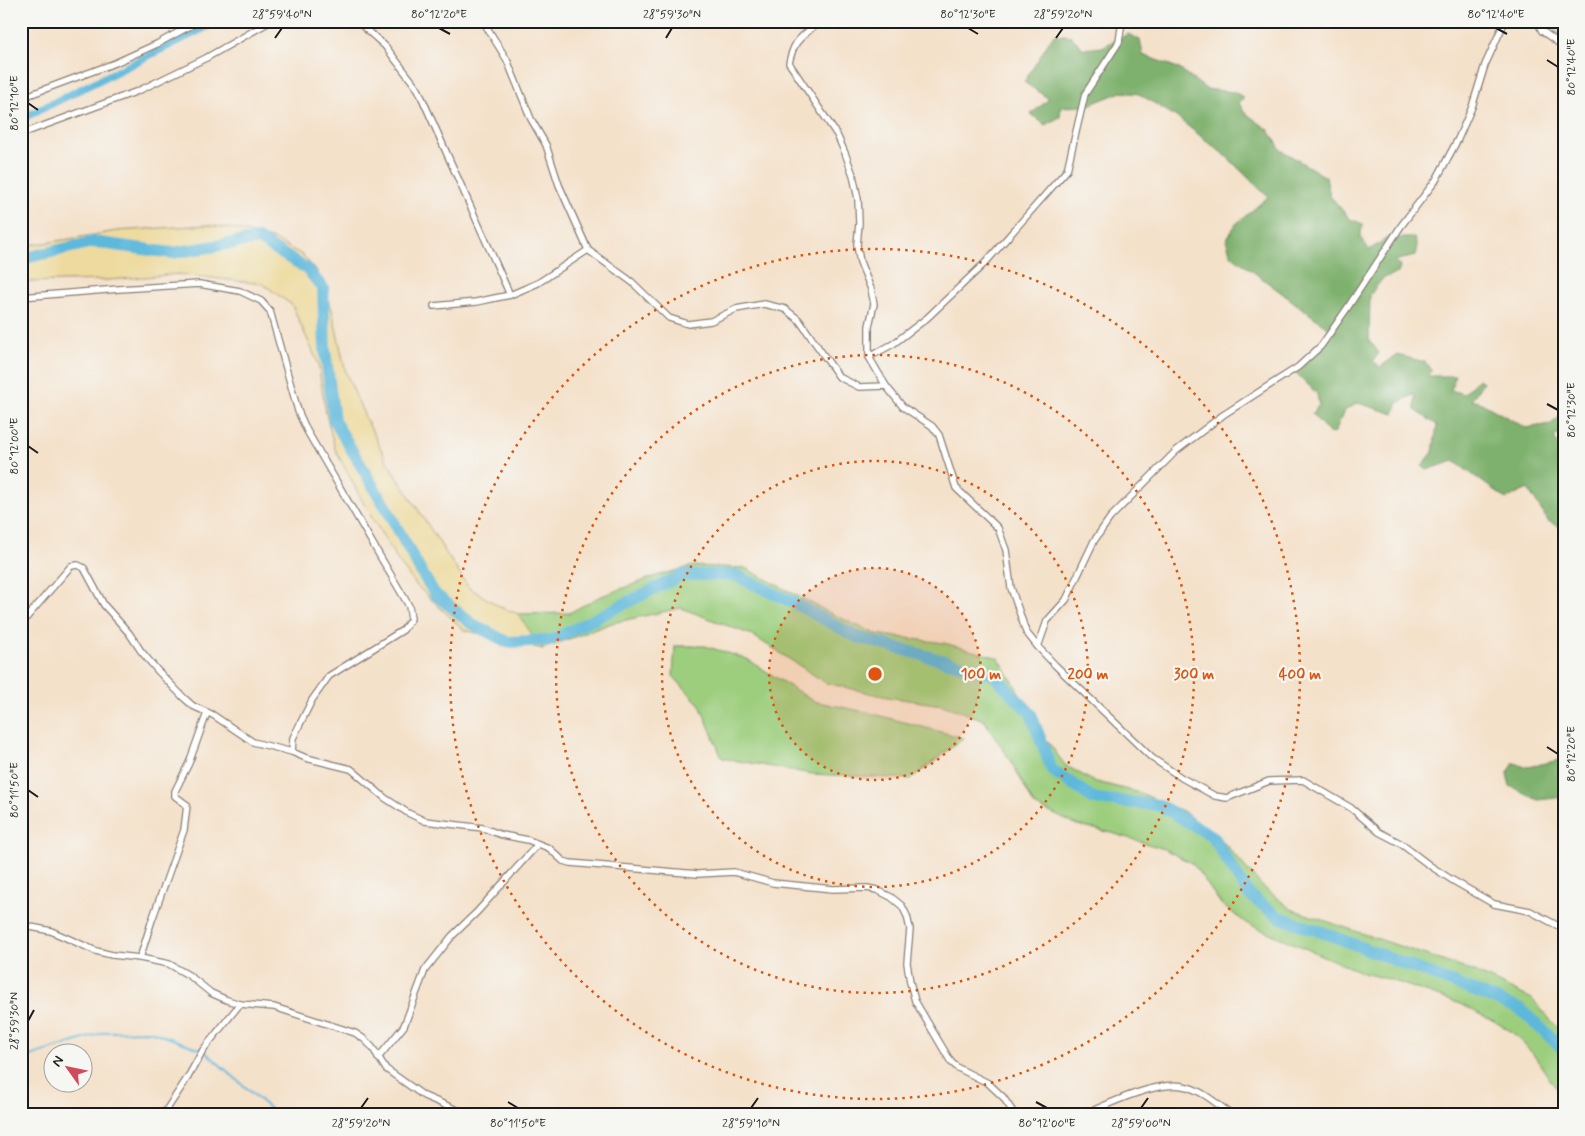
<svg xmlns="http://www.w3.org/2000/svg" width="1585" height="1136" font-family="Mynerve,sans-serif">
  <rect width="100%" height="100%" fill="#f6f6f2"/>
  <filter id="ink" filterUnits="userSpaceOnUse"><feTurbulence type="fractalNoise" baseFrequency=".02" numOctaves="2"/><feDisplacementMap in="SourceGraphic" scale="10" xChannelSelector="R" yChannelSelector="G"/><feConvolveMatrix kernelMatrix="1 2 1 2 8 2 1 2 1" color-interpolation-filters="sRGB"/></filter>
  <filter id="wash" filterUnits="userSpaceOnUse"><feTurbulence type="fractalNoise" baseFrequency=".0096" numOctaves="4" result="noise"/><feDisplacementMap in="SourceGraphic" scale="20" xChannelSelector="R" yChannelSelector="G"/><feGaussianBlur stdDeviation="1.12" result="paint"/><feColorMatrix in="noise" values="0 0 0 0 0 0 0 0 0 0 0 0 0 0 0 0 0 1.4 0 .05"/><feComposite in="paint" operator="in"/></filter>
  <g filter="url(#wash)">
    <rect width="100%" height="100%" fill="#f4e1ca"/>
    <g fill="#9dce7e" stroke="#5c754d">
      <path d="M693 566 745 568 830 613 876 634 944 643 999 658 1046 739 1065 765 1093 781 1140 793 1183 811 1224 843 1262 886 1291 909 1475 972 1532 999 1564 1035V1100L1533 1054 1512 1032 1494 1021 1460 1004 1391 980 1363 973 1246 923 1221 904 1193 864 1164 849 1112 833 1077 825 1034 805 1012 763 984 720 942 705 887 697 826 683 752 635 681 608 612 623 542 649 518 614 569 613 599 597 656 576Z"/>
      <path d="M675 646H705L747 659 813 701 870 713 964 738 911 779 812 774 722 758 700 705 673 676Z"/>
    </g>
    <g fill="#7eb16d" stroke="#4d6644">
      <path d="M1054 34 1071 36 1084 49 1102 47 1128 34 1140 40 1143 55 1178 68 1206 89 1235 92 1244 98 1239 103 1244 112 1269 130 1281 150 1326 177 1330 196 1350 219 1363 224 1360 237 1369 250 1387 238H1414L1417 245 1415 256 1394 261 1401 265 1398 273 1383 278 1370 295 1369 340 1379 353 1373 361 1380 367 1397 355 1425 362 1432 370 1428 376H1455L1451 390 1463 394 1479 379 1483 382 1471 401H1478L1526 428 1551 424 1564 413V434L1554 436 1564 459V524L1558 526 1548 521 1528 489 1506 499 1454 461 1427 470 1422 466 1433 452 1437 425 1415 410V394L1398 403 1394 414 1358 403 1344 411 1335 432 1330 434 1312 414 1319 405 1317 394 1296 373 1335 333 1231 255 1226 240 1236 224 1268 197 1227 157 1175 116 1139 94 1121 92 1086 106 1061 107 1060 117 1045 125 1031 114 1049 99 1024 82Z"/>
      <path d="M1564 759V797L1538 800 1510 786 1507 774 1514 763 1528 767Z"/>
    </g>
    <path fill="#eeda9e" stroke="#857b5d" d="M207 225 235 229 275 240 302 255 317 271 331 306 346 373 365 417 388 463 468 587 500 607 518 614 542 649 464 630 418 587 398 561 365 506 335 449 326 414 318 363 292 305 263 284 179 274 109 280 21 282V245L39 244 117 231Z"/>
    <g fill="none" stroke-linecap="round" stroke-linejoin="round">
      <g stroke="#5db8db" stroke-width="2">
        <path d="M1549 21 1564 41"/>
        <path d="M21 1059 106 1032 150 1031 203 1050 277 1115"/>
      </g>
      <path stroke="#5db8db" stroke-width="8" d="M21 119 218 21"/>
      <path stroke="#5db8db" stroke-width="12" d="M21 259 93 242 172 253 258 239 307 269 323 288 325 349 334 420 389 513 420 570 435 594 471 623 507 642 552 640 682 575H735L794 603 857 637 993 674 1031 714 1052 770 1094 799 1159 805 1212 836 1249 895 1279 917 1333 936 1520 1009 1564 1050"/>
    </g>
  </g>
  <g filter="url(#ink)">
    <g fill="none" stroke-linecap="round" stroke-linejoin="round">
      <defs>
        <g id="minor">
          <path d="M357 21 385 46 418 89 510 295 538 283 588 250 632 282 669 318 688 324 711 321 736 309 764 304 785 309 799 320 839 377 859 387 886 386"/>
          <path d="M483 21 507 60 531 119 546 145 559 185 588 250"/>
          <path d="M819 21C802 39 795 36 789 63L837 135 845 153 853 175 858 199 859 223 857 245 860 262 871 289 874 304 869 326V357L886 386 903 407 932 426 939 435 956 488 998 528 1006 550 1011 588 1019 611 1026 632 1038 647 1055 665 1152 758 1182 778 1215 796 1227 798 1269 781 1303 780 1351 808 1379 832 1400 843 1429 865 1452 880 1494 904 1530 911 1564 929"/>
          <path d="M1537 21 1542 31 1564 47"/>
          <path d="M21 98 115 63 157 44 199 21"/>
          <path d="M21 134 138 91 206 58 271 21"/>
          <path d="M21 297 119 289 199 284 240 291 261 301 270 311 298 411 307 431 409 606 411 619 403 630 329 676 312 700 293 738 292 752 306 758 351 769 385 798 408 813 425 821 483 828 502 835 528 840 549 848 563 861 570 863 698 874 734 872 773 883 833 889 867 888 877 890 891 897 902 906 907 916 910 929 907 963 910 982 915 1001 951 1062 958 1068 988 1083 1003 1097 1015 1115"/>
          <path d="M434 306 476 302 510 295"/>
          <path d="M869 357 893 344 927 318 986 262 1067 170 1085 94 1119 42 1122 21"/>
          <path d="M21 624 71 566 78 565 84 568 104 605 129 633 141 651 157 670 184 698 193 706 213 715 253 742 292 752"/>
          <path d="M1038 647 1047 621 1066 600 1094 541 1110 518 1176 451 1223 415 1298 367 1321 346 1348 307 1401 226 1436 180 1458 139 1472 107 1485 65 1505 21"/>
          <path d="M21 925 51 931 96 951 112 955 140 958 169 964 190 976 211 993 227 1000 240 1004 274 1007 355 1033 364 1039 372 1047 386 1069 424 1096 469 1115"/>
          <path d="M140 958 152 920 184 830 187 805 175 796V791L189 763 207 713"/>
          <path d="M378 1058 404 1026 425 970 452 936 477 912 538 844"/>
          <path d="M163 1115 188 1077 203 1050 240 1004"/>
          <path d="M1083 1115C1108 1104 1156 1081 1183 1086 1201 1089 1218 1105 1232 1115"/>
        </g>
      </defs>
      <use href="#minor" stroke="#887e73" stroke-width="8"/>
      <use href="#minor" stroke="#fff" stroke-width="5.5"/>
    </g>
  </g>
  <path fill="none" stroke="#1c1c1c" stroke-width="2" d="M439 28 450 34M968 28 978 34M1496 28 1507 34M275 38 282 28M666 38 672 28M1056 38 1063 28M1547 60 1558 67M28 103 38 110M1547 404 1558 410M28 446 38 453M1547 747 1558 754M28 790 38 797M28 1021 34 1010M508 1102 518 1108M1036 1102 1047 1108M361 1108 368 1098M751 1108 758 1098M1141 1108 1148 1098"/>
  <circle cx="875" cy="674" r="106" fill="#de560d" fill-opacity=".12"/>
  <g fill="none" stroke="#de560d" stroke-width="2.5" stroke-dasharray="2.5 5">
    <circle cx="875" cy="674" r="106"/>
    <circle cx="875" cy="674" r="213"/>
    <circle cx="875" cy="674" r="319"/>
    <circle cx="875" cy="674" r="425"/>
  </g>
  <circle cx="875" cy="674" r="8" fill="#de560d" stroke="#f6f6f2" stroke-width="2.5"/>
  <g font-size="15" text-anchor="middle" font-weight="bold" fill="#de560d" stroke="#f6f6f2" stroke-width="4.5" stroke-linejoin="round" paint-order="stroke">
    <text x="981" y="679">100 m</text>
    <text x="1088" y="679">200 m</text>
    <text x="1194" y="679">300 m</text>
    <text x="1300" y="679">400 m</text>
  </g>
  <rect width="1585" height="1136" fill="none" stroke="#f6f6f2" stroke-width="55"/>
  <g transform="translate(68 1068) rotate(303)"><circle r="24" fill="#f6f6f2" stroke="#9f9f9c"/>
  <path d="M0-4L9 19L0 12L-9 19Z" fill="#d1495b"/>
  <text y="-8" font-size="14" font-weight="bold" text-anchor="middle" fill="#1c1c1c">N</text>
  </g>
  <rect x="28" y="28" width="1530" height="1080" fill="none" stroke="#1c1c1c" stroke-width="2"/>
  <g font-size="12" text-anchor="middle" fill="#1c1c1c">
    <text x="282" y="18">28°59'40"N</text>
    <text x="439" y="18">80°12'20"E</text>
    <text x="672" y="18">28°59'30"N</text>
    <text x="968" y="18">80°12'30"E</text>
    <text x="1063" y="18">28°59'20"N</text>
    <text x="1496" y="18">80°12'40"E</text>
    <text transform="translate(1571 67) rotate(-90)" y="4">80°12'40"E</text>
    <text transform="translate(14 103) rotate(-90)" y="4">80°12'10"E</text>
    <text transform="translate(1571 410) rotate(-90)" y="4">80°12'30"E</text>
    <text transform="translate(14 446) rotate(-90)" y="4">80°12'00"E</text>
    <text transform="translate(1571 754) rotate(-90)" y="4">80°12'20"E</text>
    <text transform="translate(14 790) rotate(-90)" y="4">80°11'50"E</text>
    <text transform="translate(14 1021) rotate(-90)" y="4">28°59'30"N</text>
    <text x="361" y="1127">28°59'20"N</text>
    <text x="518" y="1127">80°11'50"E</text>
    <text x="751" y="1127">28°59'10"N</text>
    <text x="1047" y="1127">80°12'00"E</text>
    <text x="1141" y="1127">28°59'00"N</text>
  </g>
</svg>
